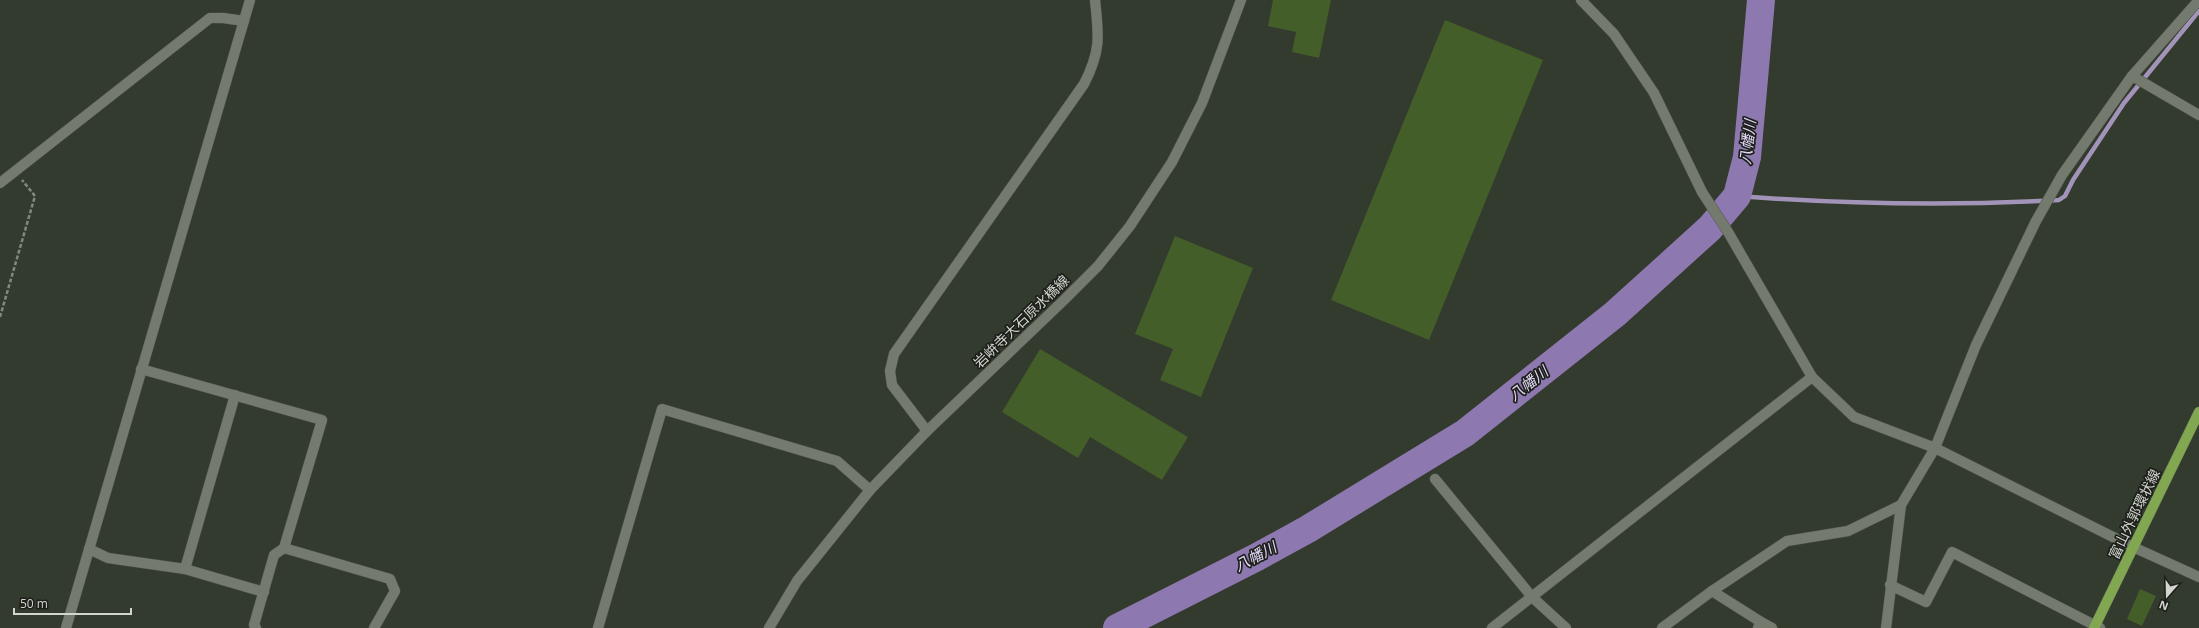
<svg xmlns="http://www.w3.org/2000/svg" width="2199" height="628" font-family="'Open Sans','Noto Sans JP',sans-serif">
  <rect width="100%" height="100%" fill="#333a2e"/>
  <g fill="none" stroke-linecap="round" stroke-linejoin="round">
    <path stroke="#a294b9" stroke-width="4.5" d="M1737 196C1844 204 1952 206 2059 200L2065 196 2073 180 2124 103 2199 11"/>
    <path stroke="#8d78af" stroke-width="28" d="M1117 628 1257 557 1308 529 1465 433 1615 314 1710 228 1737 196 1747 157 1761 0"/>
  </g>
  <g fill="#445e29">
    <path d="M1273 0H1331L1319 58 1292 52 1296 32 1268 26Z"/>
    <path d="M1445 20 1543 60 1429 340 1331 300Z"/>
    <path d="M1175 236 1253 268 1201 397 1160 380 1173 349 1135 334Z"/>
    <path d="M1040 349 1188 437 1162 480 1090 437 1078 458 1002 412Z"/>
    <path d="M2140 589 2156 596 2142 626 2127 619Z"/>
  </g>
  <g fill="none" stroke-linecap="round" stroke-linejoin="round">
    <defs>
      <g id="street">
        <path d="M1581 0 1614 34 1654 93 1702 192 1728 232 1812 377 1854 417 1935 448 2133 547 2199 577"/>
        <path d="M2132 76 2199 115"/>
        <path d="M141 369 322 420 284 548"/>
        <path d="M1435 479 1532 597 1566 628"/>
        <path d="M89 549 108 558 185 569 264 592"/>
        <path d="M185 569 235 395"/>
        <path d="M1890 585 1926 602 1952 552 2100 628"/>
        <path d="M1712 591 1761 622 1758 628"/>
        <path d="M1761 622 1772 628"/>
        <path d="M256 628 254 625 274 555 284 548 390 579 395 591 374 628"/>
        <path d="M598 628 662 409 837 461 870 490"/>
        <path d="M1492 628 1812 377"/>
        <path d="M1662 628 1712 591 1787 541 1848 531 1901 505"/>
        <path d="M1886 628 1901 505 1935 448 1976 345 2036 221 2062 175 2132 76 2199 0"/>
      </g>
      <g id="secondary">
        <path d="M0 183 210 18H223L244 21"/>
        <path d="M927 431 892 385 890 371 894 354 1084 84C1101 51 1099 36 1095 0"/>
        <path d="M66 628 250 0"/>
        <path d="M769 628 797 581 870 490 927 431 1064 300 1098 266 1130 226 1172 162 1202 103 1241 0"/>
      </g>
      <path id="primary" d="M2094 628 2199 412"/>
    </defs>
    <use href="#street" stroke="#52574e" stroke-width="11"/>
    <use href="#secondary" stroke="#52574e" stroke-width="11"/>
    <use href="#primary" stroke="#52574e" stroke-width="11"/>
    <path stroke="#83887f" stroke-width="2.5" stroke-dasharray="4 2" stroke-linecap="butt" d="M0 317 35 196 22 180"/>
    <use href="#street" stroke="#747b6e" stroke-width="10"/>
    <use href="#secondary" stroke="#747b6e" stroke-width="10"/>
    <use href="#primary" stroke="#81a750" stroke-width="10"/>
  </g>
  <g text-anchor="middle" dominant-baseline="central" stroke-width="3.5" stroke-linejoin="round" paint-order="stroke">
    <g font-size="14" fill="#d2d6cf" stroke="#1d201a">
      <text transform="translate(1021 321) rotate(-44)">岩峅寺大石原水橋線</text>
      <text transform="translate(2134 514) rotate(-64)">富山外郭環状線</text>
    </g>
    <g font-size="15" font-style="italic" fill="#e4d8f9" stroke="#1d201a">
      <text transform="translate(1747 142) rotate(-83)">八幡川</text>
      <text transform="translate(1528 383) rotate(-38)">八幡川</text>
      <text transform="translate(1255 556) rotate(-28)">八幡川</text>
    </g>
  </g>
  <g transform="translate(2167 596) rotate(200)" stroke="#1d201a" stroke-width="3" paint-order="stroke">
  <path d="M0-3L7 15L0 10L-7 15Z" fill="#d2d6cf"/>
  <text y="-6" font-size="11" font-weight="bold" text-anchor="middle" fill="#d2d6cf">N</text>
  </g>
  <path d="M14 608v6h117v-6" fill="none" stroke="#d2d6cf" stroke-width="2"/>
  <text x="20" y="608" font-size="12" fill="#d2d6cf" stroke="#1d201a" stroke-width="3" paint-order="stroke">50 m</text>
</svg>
